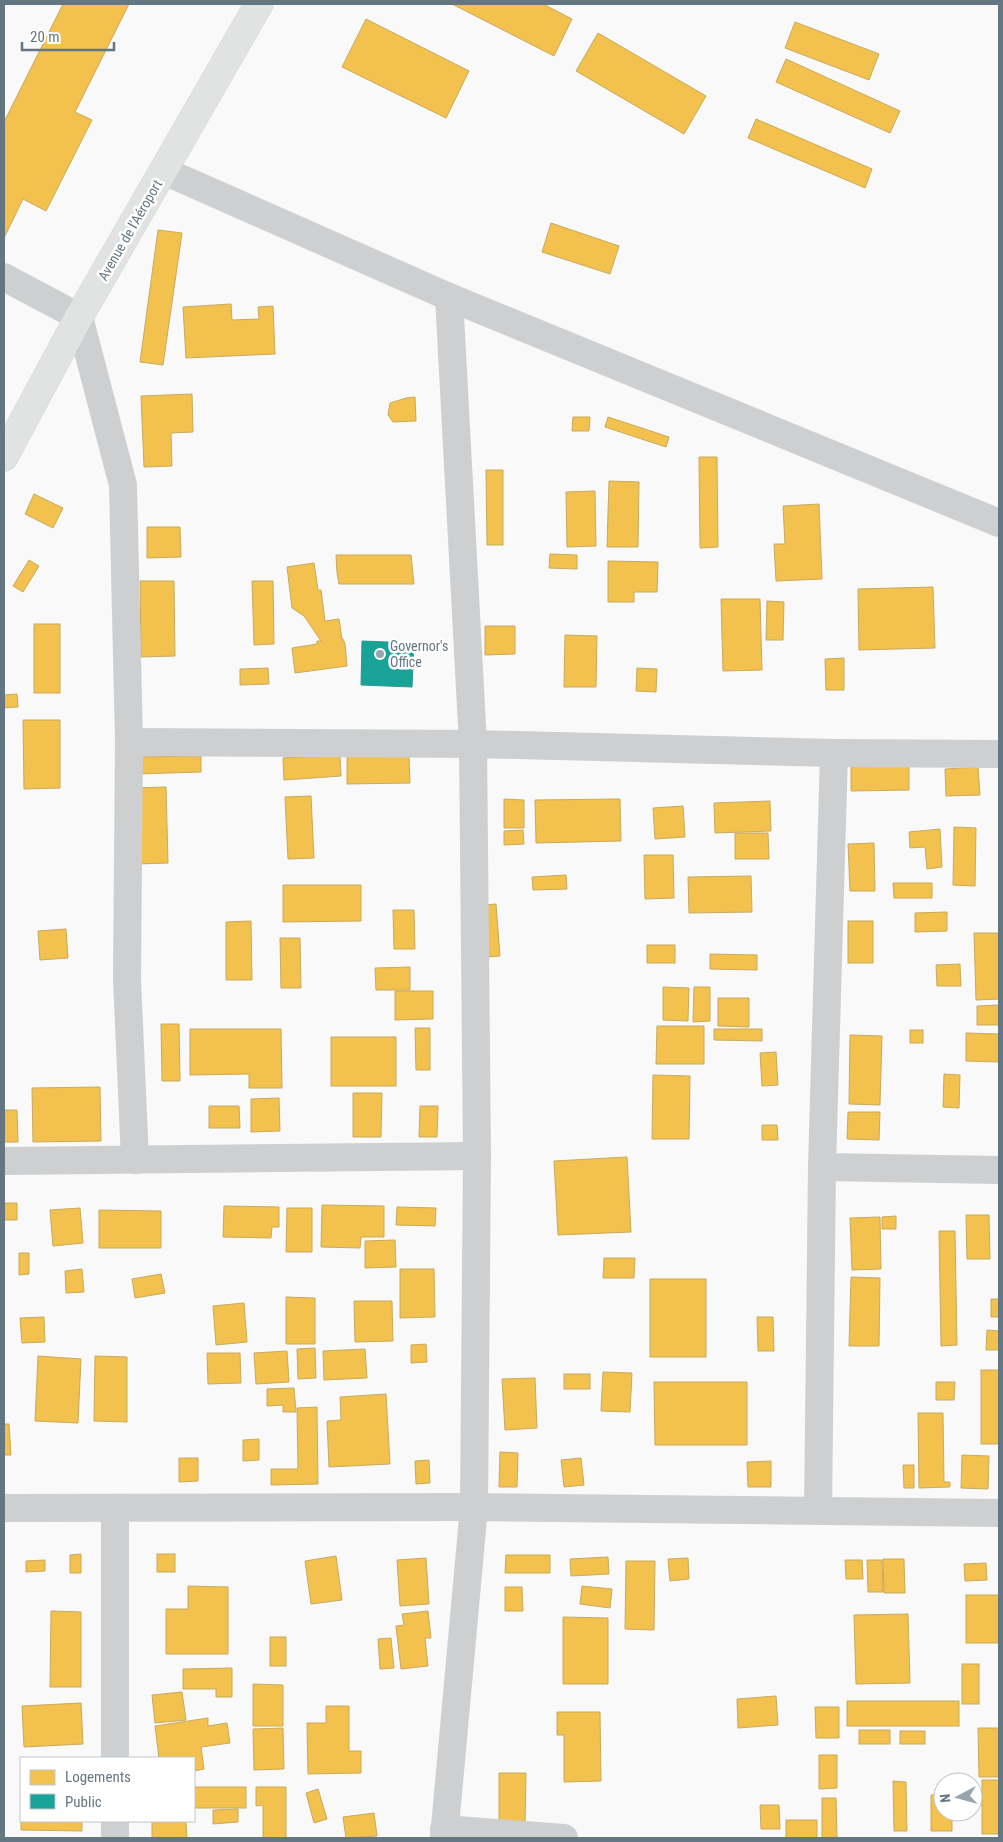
<svg xmlns="http://www.w3.org/2000/svg" width="1003" height="1842" font-family="'Roboto Condensed',sans-serif">
  <rect width="100%" height="100%" fill="#f9f9f9"/>
  <g fill="#f2c14e" stroke="#c8aa5e">
    <path d="M63 4H129L75 112 92 120 46 211 23 199 4 238V122Z"/>
    <path d="M452 4H543L572 19 554 56Z"/>
    <path d="M366 19 469 71 446 118 342 67Z"/>
    <path d="M795 22 879 54 869 80 785 48Z"/>
    <path d="M598 33 706 96 684 134 576 71Z"/>
    <path d="M786 59 900 111 890 133 776 82Z"/>
    <path d="M756 119 872 169 865 188 748 138Z"/>
    <path d="M551 223 619 246 610 274 542 252Z"/>
    <path d="M158 230 182 233 163 365 140 362Z"/>
    <path d="M231 304 232 320 259 319 258 307 273 306 275 354 186 358 183 307Z"/>
    <path d="M192 394 193 432 171 433 172 466 144 467 141 396Z"/>
    <path d="M415 397 416 421 393 422 388 415 390 403 406 398Z"/>
    <path d="M573 417H590L589 431H572Z"/>
    <path d="M608 417 669 437 666 447 605 427Z"/>
    <path d="M699 457H717L718 547 700 548Z"/>
    <path d="M486 470H503V545H487Z"/>
    <path d="M609 481 639 482 638 547H607Z"/>
    <path d="M595 491 596 546 567 547 566 492Z"/>
    <path d="M34 494 63 508 53 528 25 514Z"/>
    <path d="M819 504 822 579 776 581 774 544H785L783 506Z"/>
    <path d="M147 527H180L181 557 147 558Z"/>
    <path d="M550 554 577 555V569L549 568Z"/>
    <path d="M336 555H411L414 584H339L337 573Z"/>
    <path d="M29 560 39 566 23 592 13 586Z"/>
    <path d="M608 561 658 562 657 592H634V602H608Z"/>
    <path d="M314 563 318 590H321L325 621 339 619 342 639H343L345 644 347 666 295 673 292 648 317 644V641H321L304 616 292 608 287 567Z"/>
    <path d="M140 581H174L175 656 141 657Z"/>
    <path d="M252 581H273L274 644 254 645Z"/>
    <path d="M933 587 935 648 859 650 858 589Z"/>
    <path d="M721 599H760L762 670 723 671Z"/>
    <path d="M767 601 784 602 783 640H766Z"/>
    <rect x="34" y="624" width="26" height="69"/>
    <path d="M485 626H515V654L485 655Z"/>
    <path d="M565 635 597 636 596 687H564Z"/>
    <path d="M844 658V690H826L825 659Z"/>
    <path d="M268 668 269 684 240 685V669Z"/>
    <path d="M637 668 657 669 656 692 636 691Z"/>
    <path d="M17 694 18 707 4 708V695Z"/>
    <path d="M23 720H60V788L24 789Z"/>
    <path d="M340 754 341 776 284 780 283 758Z"/>
    <path d="M409 755 410 783 347 784V756Z"/>
    <path d="M201 756V772L137 774V757Z"/>
    <path d="M909 763V790L851 791V764Z"/>
    <path d="M978 767 980 795 946 796 945 769Z"/>
    <path d="M166 787 168 863 137 864 135 788Z"/>
    <path d="M311 796 314 858 288 859 285 797Z"/>
    <path d="M504 799 524 800V828H504Z"/>
    <path d="M620 799 621 841 536 843 535 800Z"/>
    <path d="M770 801 771 831 715 833 714 803Z"/>
    <path d="M683 806 685 837 655 839 653 808Z"/>
    <path d="M954 827 976 828 975 886 953 885Z"/>
    <path d="M940 829 942 867 927 869 925 847 910 848 909 832Z"/>
    <path d="M523 830 524 844 504 845V831Z"/>
    <path d="M735 833H768L769 859H735Z"/>
    <path d="M874 843 875 891H850L848 844Z"/>
    <path d="M644 855H673L674 898 645 899Z"/>
    <path d="M566 875 567 889 533 890 532 877Z"/>
    <path d="M751 876 752 912 689 913 688 877Z"/>
    <path d="M893 883H932V898H894Z"/>
    <path d="M283 885H361V921L283 922Z"/>
    <path d="M496 904 500 956 487 957 484 905Z"/>
    <path d="M393 910H414L415 949H394Z"/>
    <path d="M947 912V931L915 932V913Z"/>
    <path d="M251 921 252 980H226V922Z"/>
    <rect x="848" y="921" width="25" height="42"/>
    <path d="M66 929 68 958 40 960 38 931Z"/>
    <path d="M974 933H999V999L976 1000Z"/>
    <path d="M280 938H300L301 988H281Z"/>
    <rect x="647" y="945" width="28" height="18"/>
    <path d="M710 954 757 955V970L710 969Z"/>
    <path d="M960 964 961 986H937L936 965Z"/>
    <path d="M410 967V990H376L375 968Z"/>
    <path d="M663 987 689 988 688 1021 663 1020Z"/>
    <path d="M694 987H710V1021L693 1022Z"/>
    <path d="M395 991H433V1019L395 1020Z"/>
    <path d="M718 998H749V1027L718 1026Z"/>
    <path d="M999 1005V1025H977V1006Z"/>
    <path d="M161 1024H179L180 1081H162Z"/>
    <path d="M657 1026H704V1064H656Z"/>
    <path d="M415 1028H430V1070H416Z"/>
    <path d="M190 1029H281L282 1088H249V1074L190 1075Z"/>
    <path d="M714 1029H762V1041L714 1040Z"/>
    <rect x="910" y="1030" width="13" height="13"/>
    <path d="M966 1033 999 1034V1062L966 1061Z"/>
    <path d="M850 1035 882 1036 880 1105 849 1104Z"/>
    <rect x="331" y="1037" width="65" height="49"/>
    <path d="M776 1052 778 1085 762 1086 760 1053Z"/>
    <path d="M944 1074 960 1075 959 1108 943 1107Z"/>
    <path d="M653 1075 690 1076 689 1139H652Z"/>
    <path d="M100 1087 101 1141 33 1142 32 1088Z"/>
    <path d="M353 1093H382L381 1137H353Z"/>
    <path d="M279 1098 280 1131 251 1132V1099Z"/>
    <path d="M209 1106H239L240 1128H209Z"/>
    <path d="M420 1106H438L437 1137H419Z"/>
    <path d="M4 1110H17L18 1142H4Z"/>
    <path d="M848 1112H880L879 1140 847 1139Z"/>
    <path d="M762 1125H777L778 1140H762Z"/>
    <path d="M627 1157 631 1232 558 1235 554 1161Z"/>
    <rect x="4" y="1203" width="13" height="17"/>
    <path d="M322 1205 384 1206V1237H361L360 1248 321 1247Z"/>
    <path d="M224 1206 279 1207V1227H272L271 1238 223 1237Z"/>
    <path d="M397 1207 436 1208 435 1226 396 1225Z"/>
    <path d="M80 1208 83 1243 53 1246 50 1210Z"/>
    <path d="M287 1208H312V1252H286Z"/>
    <path d="M99 1210 161 1211V1248H99Z"/>
    <path d="M966 1215H989L990 1259H967Z"/>
    <path d="M896 1216V1229H882V1217Z"/>
    <path d="M880 1217 881 1269 852 1270 850 1218Z"/>
    <path d="M939 1231H955L957 1345 941 1346Z"/>
    <path d="M395 1240 396 1267 365 1268V1241Z"/>
    <path d="M19 1253H29V1274L19 1275Z"/>
    <path d="M604 1258H635L634 1278H603Z"/>
    <path d="M82 1269 84 1292 66 1293 65 1271Z"/>
    <path d="M400 1269H434L435 1317 400 1318Z"/>
    <path d="M161 1274 165 1293 135 1298 132 1279Z"/>
    <path d="M851 1277 880 1278 879 1346H849Z"/>
    <rect x="650" y="1279" width="56" height="78"/>
    <path d="M286 1297 315 1298V1344H286Z"/>
    <rect x="991" y="1299" width="8" height="18"/>
    <path d="M354 1301H392L393 1341 355 1342Z"/>
    <path d="M244 1303 247 1342 216 1345 213 1306Z"/>
    <path d="M44 1317 45 1342 22 1343 20 1318Z"/>
    <path d="M757 1317H773L774 1351H758Z"/>
    <path d="M987 1330 999 1331V1350H986Z"/>
    <path d="M426 1344 427 1362 411 1363V1345Z"/>
    <path d="M315 1348 316 1378 298 1379 297 1349Z"/>
    <path d="M365 1349 367 1378 324 1380 323 1351Z"/>
    <path d="M287 1351 289 1382 256 1384 254 1353Z"/>
    <path d="M207 1353H240L241 1383 208 1384Z"/>
    <path d="M38 1356 81 1359 78 1423 35 1421Z"/>
    <path d="M95 1356 127 1357V1422L94 1421Z"/>
    <rect x="981" y="1370" width="18" height="74"/>
    <path d="M603 1372 632 1373 630 1412 601 1411Z"/>
    <rect x="564" y="1374" width="26" height="15"/>
    <path d="M535 1378 537 1428 505 1430 502 1379Z"/>
    <path d="M654 1382H747V1445H655Z"/>
    <path d="M936 1382H955L954 1400H936Z"/>
    <path d="M294 1388 296 1412H283V1405L267 1406V1389Z"/>
    <path d="M386 1394 390 1464 329 1467 327 1421 341 1420 340 1397Z"/>
    <path d="M317 1407 318 1484 271 1485V1469H298L297 1408Z"/>
    <path d="M918 1413H943L944 1482H950V1487L919 1488Z"/>
    <path d="M4 1424H9L11 1455H4Z"/>
    <path d="M259 1439V1460L243 1461V1440Z"/>
    <path d="M500 1452 518 1453 517 1487H499Z"/>
    <path d="M962 1455 989 1456 988 1489 961 1488Z"/>
    <path d="M179 1458H198V1481L179 1482Z"/>
    <path d="M581 1458 584 1485 564 1487 561 1460Z"/>
    <path d="M429 1460 430 1483 416 1484 415 1461Z"/>
    <path d="M771 1461V1487H748L747 1462Z"/>
    <path d="M903 1465H914V1488H904Z"/>
    <path d="M81 1554V1573H70V1555Z"/>
    <rect x="157" y="1554" width="18" height="18"/>
    <path d="M506 1555H550V1573H505Z"/>
    <path d="M336 1556 342 1600 311 1604 305 1561Z"/>
    <path d="M608 1557 609 1574 571 1576 570 1559Z"/>
    <path d="M426 1558 429 1604 400 1606 397 1560Z"/>
    <path d="M688 1558 689 1579 670 1581 668 1559Z"/>
    <path d="M883 1559H904L905 1593H884Z"/>
    <path d="M45 1560V1571L26 1572V1561Z"/>
    <path d="M845 1560H862L863 1579H846Z"/>
    <path d="M867 1560H882L883 1592H868Z"/>
    <path d="M626 1561H655L654 1630 625 1629Z"/>
    <path d="M986 1563 987 1580 965 1581 964 1564Z"/>
    <path d="M188 1586 228 1587V1654H166V1609H188Z"/>
    <path d="M582 1586 612 1589 610 1608 580 1604Z"/>
    <path d="M505 1587H522L523 1611H505Z"/>
    <rect x="966" y="1595" width="33" height="48"/>
    <path d="M51 1611 81 1612V1687H50Z"/>
    <path d="M428 1611 431 1638H425L428 1666 401 1669 396 1626 404 1625 402 1614Z"/>
    <path d="M908 1614 910 1683 856 1684 854 1615Z"/>
    <path d="M563 1617 608 1618V1684H563Z"/>
    <rect x="270" y="1637" width="16" height="29"/>
    <path d="M391 1638 394 1668 380 1669 378 1639Z"/>
    <rect x="962" y="1664" width="17" height="40"/>
    <path d="M232 1668V1697H216V1689H183V1669Z"/>
    <path d="M253 1684 283 1685V1726H253Z"/>
    <path d="M182 1692 186 1720 155 1723 152 1695Z"/>
    <path d="M776 1696 778 1725 738 1728 737 1699Z"/>
    <rect x="847" y="1701" width="112" height="25"/>
    <path d="M81 1703 83 1744 24 1747 22 1706Z"/>
    <path d="M326 1706H349V1751H361V1773L308 1774 307 1723H326Z"/>
    <path d="M815 1707H839V1738H816Z"/>
    <path d="M557 1712H600L601 1781 564 1782V1735H557Z"/>
    <path d="M208 1718V1726L227 1723 230 1743 201 1747 204 1769 194 1771V1758H159L155 1726Z"/>
    <path d="M283 1728 284 1769 254 1770 253 1729Z"/>
    <path d="M978 1728H999V1777H979Z"/>
    <rect x="859" y="1730" width="31" height="14"/>
    <rect x="900" y="1731" width="25" height="13"/>
    <path d="M819 1755H837V1788L819 1789Z"/>
    <path d="M499 1773H526L525 1826H499Z"/>
    <rect x="982" y="1780" width="17" height="54"/>
    <path d="M893 1781 906 1782 907 1831H894Z"/>
    <rect x="194" y="1787" width="52" height="21"/>
    <path d="M256 1787H286V1838H263V1805L256 1806Z"/>
    <path d="M318 1789 327 1819 314 1823 306 1793Z"/>
    <path d="M931 1795H943V1812H952V1831H931Z"/>
    <path d="M822 1798H836L837 1838H822Z"/>
    <path d="M21 1801V1821H82V1831L21 1830Z"/>
    <path d="M760 1805H779L780 1829H761Z"/>
    <path d="M238 1809V1822L213 1824V1810Z"/>
    <path d="M374 1813 377 1836 346 1838 343 1817Z"/>
    <rect x="786" y="1820" width="31" height="18"/>
    <path d="M152 1821H186L187 1838H152Z"/>
  </g>
  <path fill="#17a398" stroke="#2e9692" d="M362 641 414 643 412 687 361 685Z"/>
  <g fill="none" stroke-linecap="round" stroke-linejoin="round">
    <defs>
      <path id="primary" d="M4 457 79 317 259 4"/>
    </defs>
    <use href="#primary" stroke="#d5d6d7" stroke-width="29"/>
    <g stroke="#cecfd0" stroke-width="28">
      <path d="M4 277 79 317 123 485 129 742 127 979 135 1160"/>
      <path d="M129 742 473 744 834 753 999 754"/>
      <path d="M4 1161 477 1156"/>
      <path d="M822 1167 999 1170"/>
      <path d="M4 1508 474 1507 999 1513"/>
      <path d="M818 1511 822 1167 834 753"/>
      <path d="M115 1758V1508"/>
      <path d="M444 1829 564 1838"/>
      <path d="M115 1838V1821"/>
      <path d="M444 1838 474 1507 477 1156 473 744 449 297"/>
    </g>
    <path stroke="#cecfd0" stroke-width="28" d="M164 171 449 297 999 523"/>
    <use href="#primary" stroke="#e1e2e2" stroke-width="28"/>
  </g>
  <circle fill="#99a4ac" stroke="#fff" stroke-width="2" cx="380" cy="654" r="5"/>
  <g text-anchor="middle" dominant-baseline="central" stroke-width="5" stroke-linejoin="round" paint-order="stroke">
    <g font-size="14" fill="#657683" stroke="#fff">
      <text transform="translate(130 230) rotate(-60)">Avenue de l'Aéroport</text>
    </g>
    <g font-size="14" fill="#657683" stroke="#fff" text-anchor="start">
      <text x="390" y="646">Governor's<tspan x="390" dy="16">Office</tspan></text>
    </g>
  </g>
  <rect width="1003" height="1842" fill="none" stroke="#657683" stroke-width="10"/>
  <rect x="20" y="1757" width="175" height="65" fill="#ffffff" stroke="#c1c8cd"/>
  <rect x="30" y="1770" width="25" height="15" fill="#f2c14e" stroke="#c1c8cd"/>
  <text x="65" y="1782" font-size="15" fill="#657683">Logements</text>
  <rect x="30" y="1794" width="25" height="15" fill="#17a398" stroke="#c1c8cd"/>
  <text x="65" y="1807" font-size="15" fill="#657683">Public</text>
  <g transform="translate(958 1797) rotate(264)"><circle r="24" fill="#ffffff" stroke="#c1c8cd"/>
  <path d="M0-4L9 19L0 12L-9 19Z" fill="#99a4ac"/>
  <text y="-8" font-size="14" font-weight="bold" text-anchor="middle" fill="#657683">N</text>
  </g>
  <path d="M22 42v8h92v-8" fill="none" stroke="#657683" stroke-width="2.5"/>
  <text x="30" y="42" font-size="15" fill="#657683" stroke="#ffffff" stroke-width="4" paint-order="stroke">20 m</text>
</svg>
